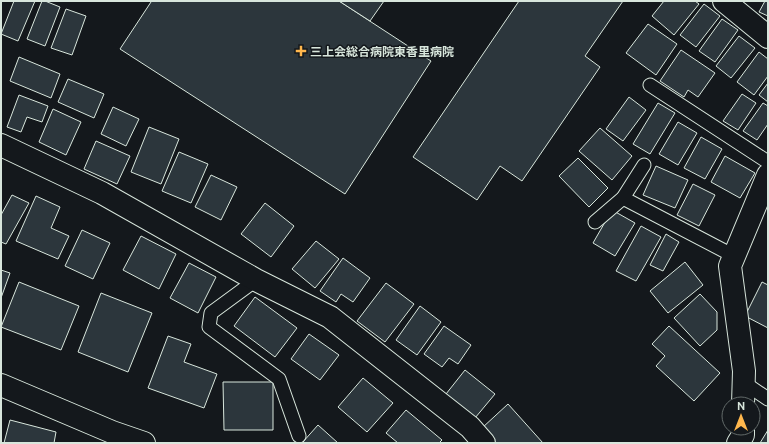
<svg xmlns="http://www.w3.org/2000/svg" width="769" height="444" font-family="Ubuntu,'Noto Sans JP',sans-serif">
  <rect width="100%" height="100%" fill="#14181c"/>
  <g fill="#2c363c" stroke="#d8e6dc">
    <path d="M14 1H35L18 41 1 34Z"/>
    <path d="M42 1H45L60 7 45 46 27 39Z"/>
    <path d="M150 1H339L431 61 345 194 120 49 151 2Z"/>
    <path d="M339 1H384L370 21Z"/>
    <path d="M519 1H623L585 56 600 67 522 181 500 166 477 200 413 157Z"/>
    <path d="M664 1H695L699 4 674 35 652 16Z"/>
    <path d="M765 1H768V16L759 12Z"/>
    <path d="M704 4 720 16 696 47 680 35Z"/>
    <path d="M66 9 86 16 72 55 51 48Z"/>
    <path d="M722 19 738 30 715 62 699 51Z"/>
    <path d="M648 24 677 44 656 75 626 53Z"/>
    <path d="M739 36 755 48 731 78 716 66Z"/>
    <path d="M681 50 715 73 698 97 688 90 684 97 660 81Z"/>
    <path d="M759 52 768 59V76L754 95 737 82Z"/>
    <path d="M19 57 60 74 51 98 10 81Z"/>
    <path d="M68 79 104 94 94 118 58 102Z"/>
    <path d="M768 83V102L759 95Z"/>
    <path d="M742 94 756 103 738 130 723 121Z"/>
    <path d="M19 95 48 106 42 122 27 117 21 132 7 127Z"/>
    <path d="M629 97 646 110 623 141 606 129Z"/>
    <path d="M658 103 675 113 650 154 633 144Z"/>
    <path d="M763 103 768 106V124L757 140 743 131Z"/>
    <path d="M113 107 139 119 126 146 101 134Z"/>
    <path d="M53 109 81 122 66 155 39 142Z"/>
    <path d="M678 122 697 133 678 165 659 154Z"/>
    <path d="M149 127 179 139 161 184 131 172Z"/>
    <path d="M600 128 632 156 612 180 579 151Z"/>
    <path d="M701 137 722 149 705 179 684 168Z"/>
    <path d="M96 141 130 156 117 184 84 169Z"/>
    <path d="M179 152 208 164 191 203 162 191Z"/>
    <path d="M725 156 755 173 740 198 711 182Z"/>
    <path d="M578 158 608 188 589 207 559 176Z"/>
    <path d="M656 166 688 180 675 208 643 195Z"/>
    <path d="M211 175 237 187 221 220 195 207Z"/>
    <path d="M693 184 715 195 699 226 677 215Z"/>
    <path d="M12 195 29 203 6 244 1 242V215Z"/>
    <path d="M36 196 60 207 51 228 69 236 58 259 16 241Z"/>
    <path d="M265 203 294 226 271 257 241 234Z"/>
    <path d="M612 210 635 223 615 256 593 243Z"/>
    <path d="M641 226 661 237 636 281 616 271Z"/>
    <path d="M82 230 110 243 93 279 65 266Z"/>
    <path d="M666 234 679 242 663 271 650 265Z"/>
    <path d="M141 236 176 254 159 289 123 270Z"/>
    <path d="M316 241 339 259 315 288 292 269Z"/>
    <path d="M343 258 370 278 353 302 341 294 336 302 320 291Z"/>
    <path d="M685 262 703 285 668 313 650 291Z"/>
    <path d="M189 263 216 277 198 313 170 298Z"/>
    <path d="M1 270 10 273 1 298Z"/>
    <path d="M19 282 79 306 61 350 1 327Z"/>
    <path d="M762 282 768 285V328L745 316Z"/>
    <path d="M386 283 414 304 385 342 357 321Z"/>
    <path d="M101 293 152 313 128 372 78 352Z"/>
    <path d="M700 294 717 312V330L700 346 674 318Z"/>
    <path d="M255 297 297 328 275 357 234 326Z"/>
    <path d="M420 306 441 322 417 355 396 340Z"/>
    <path d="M444 326 471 345 458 364 449 358 442 367 424 354Z"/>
    <path d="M669 326 720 373 694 401 656 366 665 356 652 344Z"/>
    <path d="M309 334 339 355 320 380 291 359Z"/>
    <path d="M168 336 191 344 184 362 217 374 204 408 148 388Z"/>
    <path d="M465 370 495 394 475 418 446 394Z"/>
    <path d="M363 378 393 403 367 432 338 407Z"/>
    <path d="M223 382H273V430H224Z"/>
    <path d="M508 404 543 443H496L482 428Z"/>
    <path d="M406 410 442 440 439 443H398L386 433Z"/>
    <path d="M10 420 56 432 54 443H4Z"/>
    <path d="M318 425 338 443H302Z"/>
    <path d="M768 430V443H760Z"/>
  </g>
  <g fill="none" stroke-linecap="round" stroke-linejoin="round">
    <defs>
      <g id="lane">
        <path d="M650 85 768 162"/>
        <path d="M623 198 734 256"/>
        <path d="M595 222 623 198 644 165"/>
        <path d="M256 280 211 313 209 327 279 379 299 436"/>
        <path d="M743 382 768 399"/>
      </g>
      <g id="street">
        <path d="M724 1 768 37"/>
        <path d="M1 145 102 193 256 280 330 317 470 427 484 443"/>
        <path d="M1 385 112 432 144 443"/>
        <path d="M743 404 744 371 730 266 768 175"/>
        <path d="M738 443 743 435V428"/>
      </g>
    </defs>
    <use href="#lane" stroke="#d8e6dc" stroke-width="15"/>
    <use href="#street" stroke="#d8e6dc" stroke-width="24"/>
    <use href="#lane" stroke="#14181c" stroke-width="13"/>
    <use href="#street" stroke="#14181c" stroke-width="22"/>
  </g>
  <path fill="#ffb74d" stroke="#14181c" stroke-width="1.5" d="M299 45h4v4h4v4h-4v4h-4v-4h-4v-4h4z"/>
  <g text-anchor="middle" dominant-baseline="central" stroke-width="3" stroke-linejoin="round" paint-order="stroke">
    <g font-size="12" font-weight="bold" fill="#d8e6dc" stroke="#14181c" text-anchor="start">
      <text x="310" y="51">三上会総合病院東香里病院</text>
    </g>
  </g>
  <rect width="769" height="444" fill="none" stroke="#d8e6dc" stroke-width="4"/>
  <g transform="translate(741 416)"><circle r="19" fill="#14181c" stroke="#626a69"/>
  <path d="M0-3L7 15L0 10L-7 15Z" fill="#ffb74d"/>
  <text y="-6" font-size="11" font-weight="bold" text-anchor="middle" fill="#d8e6dc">N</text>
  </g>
</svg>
